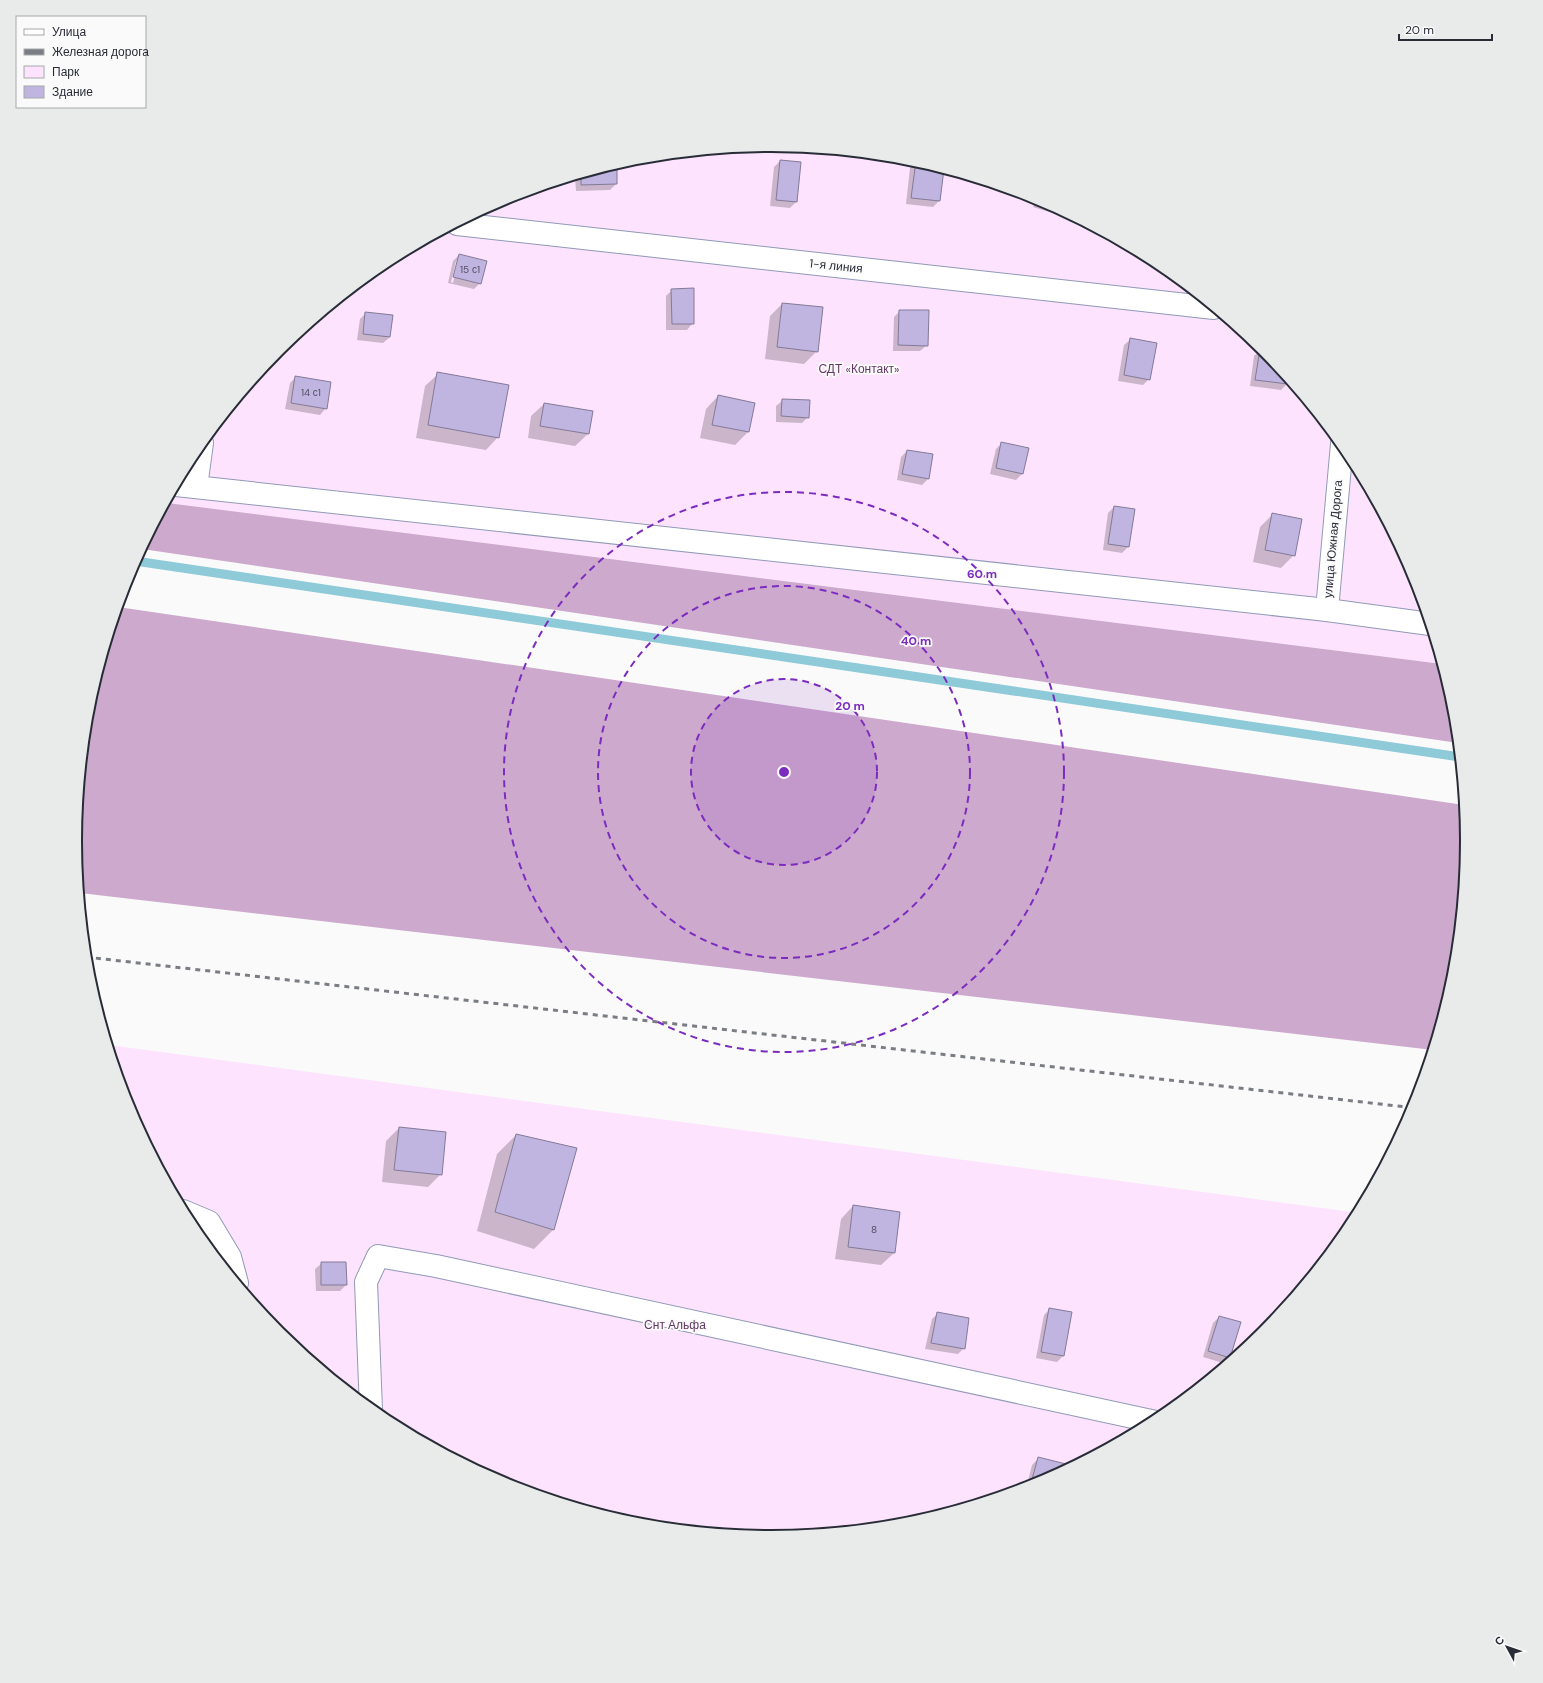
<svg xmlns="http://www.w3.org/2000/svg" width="1543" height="1683" font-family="'DM Sans',sans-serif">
  <rect width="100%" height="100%" fill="#fafafa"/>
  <g fill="#fde3fd">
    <path d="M772 145 908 158 1038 198 1159 263 1264 349 1351 455 1415 575 1442 664 556 552 163 510 193 454 279 349 385 262 505 198 636 158Z"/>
    <path d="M109 1045 1359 1213 1350 1229 1264 1334 1158 1421 1038 1485 907 1525 771 1538 635 1525 505 1485 384 1420 279 1334 192 1228 128 1108Z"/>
  </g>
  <g fill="#cda9ce">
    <path d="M167 503 1442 664 1455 706 1458 743 142 549Z"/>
    <path d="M118 607 1464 805 1468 842 1455 978 1433 1050 80 893 75 841 88 705Z"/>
  </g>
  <g fill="#0003" fill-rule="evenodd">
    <path d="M780 161 796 202 790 208 770 206 774 167Z"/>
    <path d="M916 162 939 201 933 207 906 204 910 168Z"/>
    <path d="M616 164V184L610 190 576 191 575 177Z"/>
    <path d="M1036 198H1038L1062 211 1059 215 1033 207Z"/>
    <path d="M459 255 480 283 474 289 448 283 453 261ZM456 261H458L453 283 451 282Z"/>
    <path d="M672 290 693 323 687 330H666V296Z"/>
    <path d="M782 304 817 351 804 364 765 359 770 316Z"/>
    <path d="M900 311 927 345 920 351H893L894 317Z"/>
    <path d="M366 313 390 337 383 343 357 340 360 319Z"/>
    <path d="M1131 339 1149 379 1143 385 1118 381 1124 345Z"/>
    <path d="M1260 350 1266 351 1287 378V384L1281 390 1250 386 1254 356Z"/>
    <path d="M438 374 498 437 486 450 416 438 425 386Z"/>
    <path d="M296 377 326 408 320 415 285 409 290 383Z"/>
    <path d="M718 396 754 403 748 432 735 445 700 438 706 409Z"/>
    <path d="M783 400 808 417 802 423 776 422V406Z"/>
    <path d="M544 404 588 434 575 446 528 438 531 416Z"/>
    <path d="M1002 443 1022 474 1016 480 990 474 996 449Z"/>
    <path d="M907 451 928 479 922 485 897 480 901 457Z"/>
    <path d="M1114 507 1128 547 1122 553 1103 550 1108 513Z"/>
    <path d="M1273 514 1294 555 1281 568 1253 562 1260 527Z"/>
    <path d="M399 1128 441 1174 428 1187 382 1182 386 1141Z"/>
    <path d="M516 1135 575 1149 553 1230 534 1249 477 1231 497 1154Z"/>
    <path d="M853 1206 894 1253 881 1265 835 1259 841 1219Z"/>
    <path d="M322 1263 346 1285 340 1291H316L315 1269Z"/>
    <path d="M1050 1309 1063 1356 1057 1362 1036 1358 1044 1315Z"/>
    <path d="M938 1313 964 1348 958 1354 925 1349 932 1319Z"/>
    <path d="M1219 1317 1229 1357 1223 1363 1203 1357 1213 1323Z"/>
    <path d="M1038 1459 1072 1467 1038 1485 1026 1489 1032 1465Z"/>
  </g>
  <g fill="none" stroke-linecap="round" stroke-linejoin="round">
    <path stroke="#8fcad9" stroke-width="9" d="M135 561 1460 757"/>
  </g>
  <g fill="#c0b4e0" stroke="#837a98">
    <path d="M780 160 801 162 797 202 776 200Z"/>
    <path d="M916 161 944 169 940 201 911 198Z"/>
    <path d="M617 164V184L581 185V175Z"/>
    <path d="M459 254 487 261 481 284 453 277Z"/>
    <path d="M694 288V324H672L671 289Z"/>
    <path d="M782 303 823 307 818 352 777 347Z"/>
    <path d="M899 310H929L928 346 898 345Z"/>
    <path d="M365 312 393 315 390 337 363 334Z"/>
    <path d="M1130 338 1157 343 1150 380 1124 375Z"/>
    <path d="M1260 349 1265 350 1288 379V384L1255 380Z"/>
    <path d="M437 372 509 385 499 438 428 425Z"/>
    <path d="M295 376 331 382 327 409 291 403Z"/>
    <path d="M718 395 755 403 749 432 712 425Z"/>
    <path d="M782 399 810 400 809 418 781 416Z"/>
    <path d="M544 403 593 411 589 434 540 426Z"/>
    <path d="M1001 442 1029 448 1023 474 996 468Z"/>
    <path d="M907 450 933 454 929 479 902 474Z"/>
    <path d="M1114 506 1135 509 1129 547 1108 544Z"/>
    <path d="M1272 513 1302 519 1295 556 1265 550Z"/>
    <path d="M399 1127 446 1132 442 1175 394 1170Z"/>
    <path d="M516 1134 577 1148 554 1230 495 1212Z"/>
    <path d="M853 1205 900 1212 895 1253 848 1247Z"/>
    <path d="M321 1262H346L347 1285H321Z"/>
    <path d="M1049 1308 1072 1312 1064 1356 1041 1352Z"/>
    <path d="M937 1312 969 1318 965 1349 931 1343Z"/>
    <path d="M1219 1316 1241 1322 1230 1358 1208 1351Z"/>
    <path d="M1038 1457 1074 1466 1038 1485 1030 1487Z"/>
  </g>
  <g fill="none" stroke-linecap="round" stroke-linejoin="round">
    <defs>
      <g id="minor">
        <path d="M457 224 1214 308"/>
        <path d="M176 485 1327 610 1430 624"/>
        <path d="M196 487 202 443"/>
        <path d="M1327 610 1342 444"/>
        <path d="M183 1211 209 1222 230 1257 237 1283"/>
        <path d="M371 1410 366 1282 378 1256 436 1266 1156 1422"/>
      </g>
    </defs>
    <use href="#minor" stroke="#909ab7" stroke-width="24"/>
    <use href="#minor" stroke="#fff" stroke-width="22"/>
    <path stroke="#7b7d84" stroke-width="3" stroke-dasharray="5 5" stroke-linecap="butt" d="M86 957 1415 1108"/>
  </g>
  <circle cx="784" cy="772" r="93" fill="#7b2cbf" fill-opacity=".12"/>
  <g fill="none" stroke="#7b2cbf" stroke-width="2" stroke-dasharray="7 5">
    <circle cx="784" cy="772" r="93"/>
    <circle cx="784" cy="772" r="186"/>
    <circle cx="784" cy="772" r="280"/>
  </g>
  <g text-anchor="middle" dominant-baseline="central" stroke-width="3.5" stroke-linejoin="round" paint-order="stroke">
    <g font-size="10" fill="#4e4e61">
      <text x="470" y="269">15 с1</text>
      <text x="311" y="392">14 с1</text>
      <text x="874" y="1229">8</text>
    </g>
    <g font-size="12" fill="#282c37" stroke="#fafafa">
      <text transform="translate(836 266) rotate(6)">1-я линия</text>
      <text transform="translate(1333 539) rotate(-85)">улица Южная Дорога</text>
    </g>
    <g font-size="12" fill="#643766" stroke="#fafafa">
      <text x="859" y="369">СДТ «Контакт»</text>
      <text x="675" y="1325">Снт Альфа</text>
    </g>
  </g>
  <path d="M0 0H1543V1683H0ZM82 841a689 689 0 1 1 1378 0a689 689 0 1 1-1378 0Z" fill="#e9eaea" fill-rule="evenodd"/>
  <path fill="none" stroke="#282c37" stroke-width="2" d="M82 841a689 689 0 1 1 1378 0a689 689 0 1 1-1378 0Z"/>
  <circle cx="784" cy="772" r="6" fill="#7b2cbf" stroke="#fafafa" stroke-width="2"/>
  <g font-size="12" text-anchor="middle" font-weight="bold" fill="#7b2cbf" stroke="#fafafa" stroke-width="3.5" stroke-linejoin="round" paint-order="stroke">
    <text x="982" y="578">60 m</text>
    <text x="916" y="645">40 m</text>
    <text x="850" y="710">20 m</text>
  </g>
  <rect x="16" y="16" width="130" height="92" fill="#fafafa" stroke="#a6a8ac"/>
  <rect x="24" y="29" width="20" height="6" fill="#ffffff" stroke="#a6a8ac"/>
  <text x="52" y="36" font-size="12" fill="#282c37">Улица</text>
  <rect x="24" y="49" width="20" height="6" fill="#7b7d84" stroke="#a6a8ac"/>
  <text x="52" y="56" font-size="12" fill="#282c37">Железная дорога</text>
  <rect x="24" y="66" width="20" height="12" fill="#fde3fd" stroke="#a6a8ac"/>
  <text x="52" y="76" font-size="12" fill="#282c37">Парк</text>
  <rect x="24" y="86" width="20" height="12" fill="#c0b4e0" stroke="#a6a8ac"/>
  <text x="52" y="96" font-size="12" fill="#282c37">Здание</text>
  <g transform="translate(1507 1647) rotate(310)" stroke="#fafafa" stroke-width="3" paint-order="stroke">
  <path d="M0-3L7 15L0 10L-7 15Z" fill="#282c37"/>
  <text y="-6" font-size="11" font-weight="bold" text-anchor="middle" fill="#282c37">С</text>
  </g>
  <path d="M1399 34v6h93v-6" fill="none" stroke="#282c37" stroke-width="2"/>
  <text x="1405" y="34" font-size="12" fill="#282c37" stroke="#fafafa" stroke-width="3" paint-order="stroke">20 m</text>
</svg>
